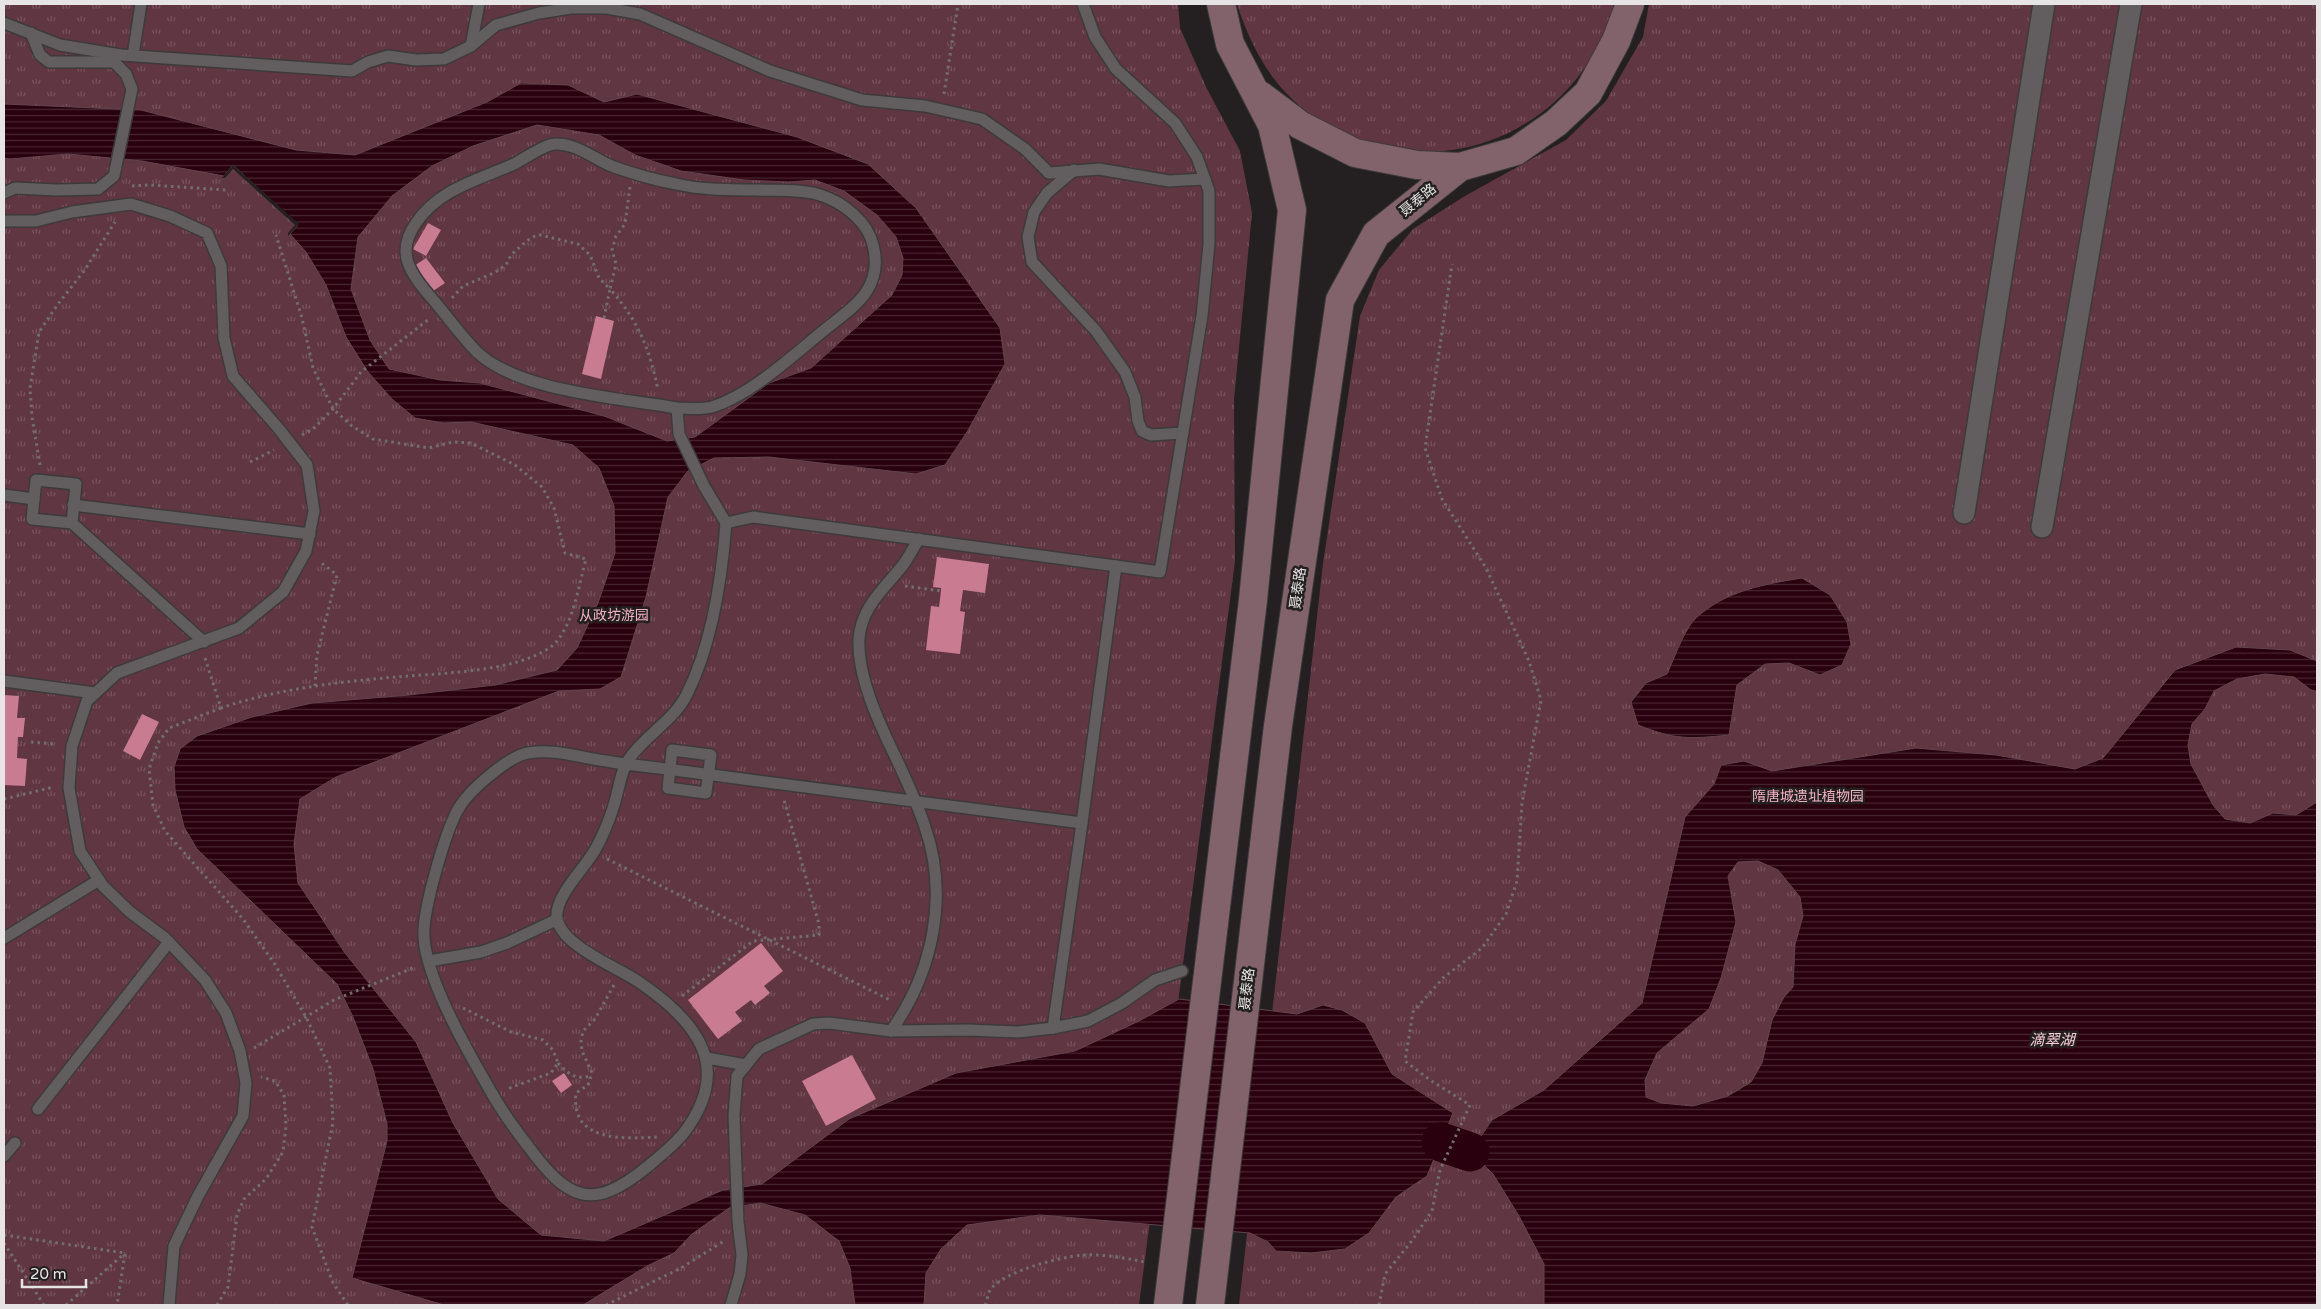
<svg xmlns="http://www.w3.org/2000/svg" width="2321" height="1309" font-family="'Varela Round','Noto Sans SC',sans-serif">
  <defs>
    <pattern id="grass-tufts" width="24" height="20" patternUnits="userSpaceOnUse" patternTransform="scale(1.25)"><rect width="24" height="20" fill="#613643"/><path d="M3 7l-1-3M5 7V3M7 7l1-3M15 17l-1-3M17 17v-4M19 17l1-3" fill="none" stroke="#78535e"/></pattern>
    <pattern id="water-rules" width="6" height="5" patternUnits="userSpaceOnUse" patternTransform="scale(1.25)"><rect width="6" height="5" fill="#29000e"/><path d="M0 2.5h6" fill="none" stroke="#482531"/></pattern>
  </defs>
  <rect width="100%" height="100%" fill="#242021"/>
  <g fill="url(#grass-tufts)">
    <path d="M4 4H1178L1180 28 1207 89 1240 151 1252 213 1234 399 1235 561 1139 1305H4Z"/>
    <path d="M1237 4H1614C1590 97 1502 161 1405 151 1395 150 1385 147 1376 144 1343 136 1312 120 1288 95 1263 69 1248 38 1237 4Z"/>
    <path d="M1649 4H2317V1305H1239L1323 564 1360 316 1379 270 1413 229 1465 196 1566 140 1606 101 1643 37Z"/>
  </g>
  <g fill="url(#water-rules)" stroke="#62444e" fill-rule="evenodd">
    <path d="M521 83 568 85 604 102 637 94 797 137 868 164 916 208 1000 328 1005 364 967 432 945 465 916 474 769 457 714 458 688 471 668 497 646 597 621 677 600 689 559 691 336 777 300 799 294 844 298 883 345 953 416 1042 453 1123 498 1199 541 1235 604 1241 723 1190 762 1184 849 1119 956 1073 1075 1051 1139 1021 1179 999 1297 1014 1323 1005 1342 1010 1365 1023 1392 1074 1453 1113 1427 1176 1396 1197 1369 1233 1345 1249 1311 1253 1276 1251 1268 1242 1250 1233 1040 1215 967 1225 941 1249 926 1273 924 1305H855L850 1268 839 1241 805 1215 760 1203 729 1208 692 1234 674 1253 647 1266 583 1305H444L352 1278 387 1141V1124L373 1069 353 1017 337 984 197 849 184 827 175 790 174 767 180 749 197 736 252 717 312 703 409 695 495 685 557 670 577 648 598 603 615 553 614 506 599 468 573 445 471 422 443 423 415 418 392 399 368 372 346 337 326 285 306 252 290 234 298 225 233 165 224 176 142 161 68 154 10 159 4 158V104L141 110 296 150 355 155 487 102ZM537 125 599 135 635 155 681 171 744 180 789 182 815 180 844 191 877 215 896 237 903 258 902 275 892 295 811 368 769 383 695 437 667 441 604 416 480 383 440 380 389 369 370 340 351 289 358 237 392 196 432 166 473 146Z"/>
    <path d="M1802 578 1830 595 1847 622 1851 644 1842 665 1820 675 1789 663 1765 664 1737 685 1729 735C1690 739 1675 740 1638 725L1631 702 1646 683 1667 674C1674 659 1684 630 1695 619 1724 591 1765 584 1802 578Z"/>
    <path d="M2236 647 2290 650 2317 661V692L2311 690 2294 677 2265 674 2237 679 2214 691 2205 709 2192 724 2188 745 2191 764 2213 805 2225 819 2250 823 2273 813 2296 815 2317 802V1305H1544V1264L1519 1216 1493 1174 1470 1152 1492 1120 1544 1090 1642 1003 1685 817 1714 784 1721 765 1744 761 1772 771 1916 748 1996 755 2075 769 2103 758 2175 670ZM1758 861 1778 870 1800 897 1803 916 1795 944 1793 987 1784 997 1772 1020 1762 1063 1751 1082 1728 1096 1693 1106 1661 1103 1646 1097 1645 1080 1657 1053 1709 1009 1721 978 1736 922 1728 876 1738 862Z"/>
  </g>
  <path fill="#242021" d="M233 165 299 224 288 236V233L295 225 233 169 225 178H222Z"/>
  <g fill="none" stroke-linecap="round" stroke-linejoin="round">
    <path stroke="#29000e" stroke-width="39" d="M1441 1142 1470 1152"/>
  </g>
  <g fill="#c87b91">
    <path d="M428 223 441 230 426 256 413 249Z"/>
    <path d="M426 258 445 283 433 291 414 266Z"/>
    <path d="M596 316 614 321 601 379 582 374Z"/>
    <path d="M937 557 989 564 985 593 963 590 960 611 965 612 960 654 926 650 931 606 939 607 941 591V588L933 587Z"/>
    <path d="M4 695 19 696 17 718H25L23 737H18L17 758 27 759 25 786 4 785Z"/>
    <path d="M142 714 159 722 140 760 123 751Z"/>
    <path d="M761 943 783 971 764 986 770 993 755 1005 751 1000 735 1012 742 1021 718 1039 688 1000Z"/>
    <path d="M852 1055 876 1099 826 1126 802 1081Z"/>
    <path d="M564 1073 572 1085 561 1093 552 1081Z"/>
  </g>
  <g fill="none" stroke-linecap="round" stroke-linejoin="round">
    <defs>
      <g id="lane">
        <path d="M4 23 60 45 121 55 352 71 368 62 388 56 416 60 444 59 471 46 496 25 539 13 571 8H607L640 14 770 71 862 100 925 106 982 119 1025 149 1049 173 1099 169 1169 181 1205 179"/>
        <path d="M471 46 479 4"/>
        <path d="M133 55 141 4"/>
        <path d="M1074 170 1047 193 1034 212 1028 237 1032 262 1096 331 1125 372 1135 397 1138 421 1142 431 1151 435 1183 433"/>
        <path d="M4 193 15 188 57 190 98 189 114 176 132 89 126 74 114 62H49L40 55 31 33"/>
        <path d="M4 221H36L72 212 131 204 170 216 207 233 221 266 224 338 233 376 279 429 307 465 314 511 306 551 283 592 239 628 117 673 87 701 72 746 69 788 80 851 103 886 130 912 165 938 205 980 226 1013 240 1051 246 1083 243 1116 198 1196 174 1246 169 1305"/>
        <path d="M677 408C687 408 701 410 712 407 749 395 787 361 817 336 849 309 885 292 873 245 868 222 843 202 820 195 800 189 778 191 757 190 730 190 702 190 676 184 655 180 634 174 614 167 595 160 577 143 555 144 545 144 524 159 514 164 478 180 439 189 416 223 396 251 409 272 429 295 445 313 460 335 477 352 519 392 621 398 677 408L679 434 704 486 726 523 753 517 1160 572 1202 316 1209 244V191L1197 157 1175 123 1116 69 1095 37 1083 4"/>
        <path d="M4 495 34 499"/>
        <path d="M73 505 310 534"/>
        <path d="M72 523 76 484 36 480 32 519 72 523 204 642"/>
        <path d="M726 523C722 577 712 644 687 694 674 721 645 735 629 759 620 772 619 790 614 805 609 821 603 836 595 850 584 869 555 896 557 917 559 945 617 967 639 982 698 1022 734 1068 683 1134 673 1146 659 1157 647 1167 591 1213 567 1199 528 1146 514 1128 501 1110 490 1090 468 1052 426 979 424 937 422 912 446 828 460 806 471 789 509 756 528 753 554 748 581 758 606 761 629 765 651 767 674 770 810 787 946 805 1082 823L1116 566"/>
        <path d="M4 681 95 693"/>
        <path d="M672 750 711 755 706 793 668 788Z"/>
        <path d="M1082 823 1053 1028 1088 1021 1122 1003 1155 980 1182 971"/>
        <path d="M4 938 99 880"/>
        <path d="M429 961 481 952 507 943 556 920"/>
        <path d="M891 1031C933 972 949 896 925 827 917 802 905 777 894 754 878 721 857 675 859 639 861 607 885 588 903 565 909 557 913 548 919 539"/>
        <path d="M707 1058 746 1065"/>
        <path d="M38 1109 169 942"/>
        <path d="M4 1156 15 1143"/>
        <path d="M731 1305 740 1274 742 1255 738 1222 734 1115 737 1076 759 1049 813 1024 829 1023 891 1031 967 1030 1018 1032 1053 1028"/>
      </g>
      <g id="street">
        <path d="M1964 513 2044 4"/>
        <path d="M2042 527 2131 4"/>
      </g>
      <g id="secondary">
        <path d="M1260 95 1300 125 1355 153 1417 165 1460 167"/>
        <path d="M1168 1305 1253 600 1292 210 1272 125 1230 44 1221 4"/>
        <path d="M1210 1305 1278 726 1340 300 1376 234 1460 167 1516 151 1556 123 1588 93 1616 41 1630 4"/>
      </g>
    </defs>
    <use href="#lane" stroke="#3d3a3b" stroke-width="14"/>
    <use href="#street" stroke="#3d3a3b" stroke-width="24"/>
    <use href="#secondary" stroke="#3d3a3b" stroke-width="30"/>
    <g stroke="#726e6f" stroke-width="3" stroke-dasharray="2.5 4" stroke-linecap="butt">
      <path d="M944 94 958 4"/>
      <path d="M132 186 149 185 226 190"/>
      <path d="M630 187 625 224 616 236 612 250 616 264 610 289C638 320 650 350 658 390"/>
      <path d="M452 298 463 286 494 273 506 265 511 255 521 246 532 237 540 235 578 244 590 255 599 278 610 289 604 318"/>
      <path d="M302 435 313 429 333 409 361 372 429 319"/>
      <path d="M250 462 274 450"/>
      <path d="M40 465 32 417 30 388 39 332 58 304 84 271 115 222"/>
      <path d="M905 586 941 591"/>
      <path d="M205 658 221 708C274 690 330 683 385 678 431 673 515 674 552 646 573 628 579 584 586 559L565 553 554 508 542 487 515 465 471 443 453 442 429 448 373 439 352 426 333 409 313 368 302 318 276 235"/>
      <path d="M315 686 317 655 337 575 319 561"/>
      <path d="M221 708 169 728 158 743 149 769 153 805 165 831 243 919 274 963 306 1017 330 1068 333 1122 312 1227 333 1283 348 1305"/>
      <path d="M31 742 57 744"/>
      <path d="M4 799 54 787"/>
      <path d="M607 859 892 1001"/>
      <path d="M614 985 595 1019 583 1031 581 1041 582 1051 592 1073 588 1085 576 1093C570 1142 623 1139 657 1137"/>
      <path d="M682 996 753 941 819 935V924L784 800"/>
      <path d="M463 1008 511 1032 543 1040 553 1050 558 1063 551 1073 507 1089"/>
      <path d="M254 1048 334 1000 413 968"/>
      <path d="M558 1063C568 1074 576 1080 590 1076"/>
      <path d="M4 1235 125 1253 117 1305"/>
      <path d="M4 1243 44 1305"/>
      <path d="M66 1305 125 1253"/>
      <path d="M217 1305 228 1287 237 1215 244 1199 266 1179 283 1152 286 1126 284 1095 275 1081 261 1077"/>
      <path d="M606 1305 681 1268 724 1241"/>
      <path d="M985 1305C987 1301 988 1294 990 1290 1004 1271 1060 1257 1083 1255 1103 1254 1125 1258 1145 1262"/>
      <path d="M1379 1305 1385 1274 1411 1242 1432 1211 1440 1170 1470 1105 1430 1080 1405 1061 1413 1012 1444 977 1482 948 1506 914 1517 881 1522 803 1541 700 1529 661 1486 568 1442 499 1425 448 1452 264"/>
    </g>
    <use href="#lane" stroke="#625d5e" stroke-width="11"/>
    <use href="#street" stroke="#625d5e" stroke-width="21"/>
    <use href="#secondary" stroke="#82636c" stroke-width="28"/>
  </g>
  <g text-anchor="middle" dominant-baseline="central" stroke-width="5" stroke-linejoin="round" paint-order="stroke">
    <g font-size="14" fill="#e7e4e5" stroke="#242021">
      <text transform="translate(1418 200) rotate(-39)">聂泰路</text>
      <text transform="translate(1298 588) rotate(-82)">聂泰路</text>
      <text transform="translate(1247 989) rotate(-83)">聂泰路</text>
    </g>
    <g font-size="14" fill="#f3b2c3" stroke="#242021">
      <text x="614" y="615">从政坊游园</text>
      <text x="1808" y="796">隋唐城遗址植物园</text>
    </g>
    <g font-size="15" font-style="italic" fill="#f9ccd7" stroke="#242021">
      <text x="2052" y="1040">滴翠湖</text>
    </g>
  </g>
  <rect width="2321" height="1309" fill="none" stroke="#e7e4e5" stroke-width="10"/>
  <path d="M22 1279v8h64v-8" fill="none" stroke="#e7e4e5" stroke-width="2.5"/>
  <text x="30" y="1279" font-size="15" fill="#e7e4e5" stroke="#242021" stroke-width="4" paint-order="stroke">20 m</text>
</svg>
